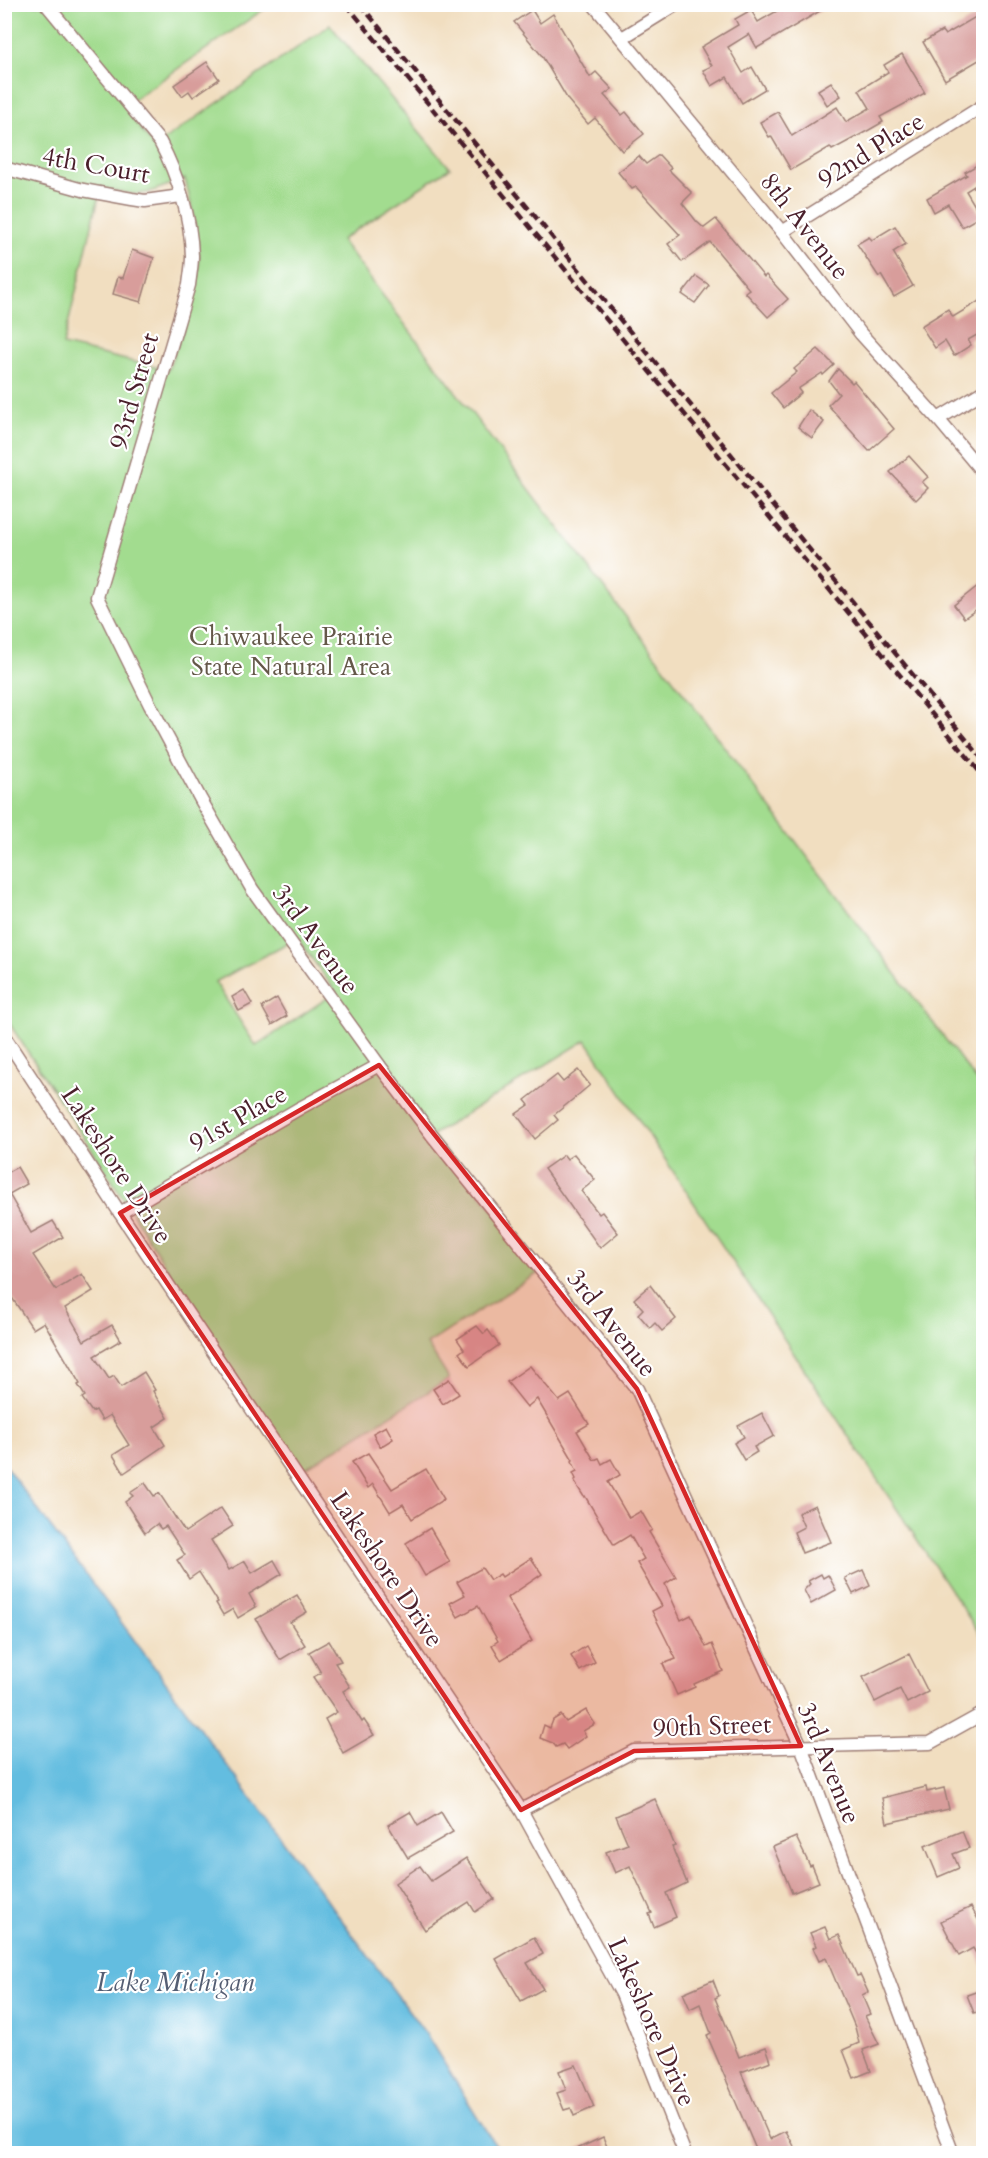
<svg xmlns="http://www.w3.org/2000/svg" width="988" height="2158" font-family="Cardo,serif">
  <rect width="100%" height="100%" fill="#fff"/>
  <filter id="ink" filterUnits="userSpaceOnUse"><feTurbulence type="fractalNoise" baseFrequency=".0167" numOctaves="2"/><feDisplacementMap in="SourceGraphic" scale="12" xChannelSelector="R" yChannelSelector="G"/><feConvolveMatrix kernelMatrix="1 2 1 2 8 2 1 2 1" color-interpolation-filters="sRGB"/></filter>
  <filter id="wash" filterUnits="userSpaceOnUse"><feTurbulence type="fractalNoise" baseFrequency=".008" numOctaves="4" result="noise"/><feDisplacementMap in="SourceGraphic" scale="24" xChannelSelector="R" yChannelSelector="G"/><feGaussianBlur stdDeviation="1.35" result="paint"/><feColorMatrix in="noise" values="0 0 0 0 0 0 0 0 0 0 0 0 0 0 0 0 0 1.4 0 .05"/><feComposite in="paint" operator="in"/></filter>
  <g filter="url(#wash)">
    <rect width="100%" height="100%" fill="#f1dec0"/>
    <path fill="#a2dc8f" stroke="#767e5d" stroke-width="1.5" fill-rule="evenodd" d="M4 5H270L124 106 154 147 330 25 450 168 341 240 983 1089V1639L586 1040 432 1135 543 1270 427 1344 449 1379 296 1474 104 1168 5 1017ZM185 179C191 205 198 231 199 258 199 295 180 335 168 370L63 345 101 188 133 194 147 193ZM297 938 336 992 256 1046 215 982Z"/>
    <path fill="#63bde0" stroke="#566e86" stroke-width="1.5" d="M4 1464 426 2034 500 2153H5Z"/>
    <g id="blocks">
      <g fill="#d89d9b">
        <path d="M789 4H832L757 48 749 34 728 47 743 73 752 67 765 89 742 103 727 77 712 86 703 70 712 66 701 47 738 25 735 19 751 10 758 22Z"/>
        <path d="M532 10 540 23 553 14 590 77 596 72 612 89 604 95 622 115 626 112 644 134 622 151 595 118 588 124 568 100 542 56 514 22Z"/>
        <path d="M984 12V57L945 80 923 42 942 31 945 35Z"/>
        <path d="M902 54 925 93 880 117 883 122 869 130 832 150 830 147 791 170 771 136 769 137 760 122 778 112 792 136 837 107 846 122 870 108 859 90 888 72 884 65Z"/>
        <path d="M207 62 219 79 193 97 189 91 182 96 174 85Z"/>
        <path d="M831 82 841 96 827 105 818 90Z"/>
        <path d="M659 155 671 168 669 170 692 193 682 203 697 222 704 228 716 219 764 277 766 275 788 299 768 317 745 292 749 289 710 242 682 262 668 244 680 235 636 187 632 189 618 172 639 156 646 164Z"/>
        <path d="M984 161V180L966 191 981 216 962 227 948 204 934 212 927 198 967 175 965 172Z"/>
        <path d="M895 226 906 244 893 252 913 286 894 297 881 275 879 277 857 244 869 237 872 240Z"/>
        <path d="M132 250 154 258 141 302 113 294 118 277 123 278Z"/>
        <path d="M696 276 709 285 695 303 682 294Z"/>
        <path d="M984 298V331L968 340 971 345 954 356 945 341 935 348 921 326 948 309 953 317Z"/>
        <path d="M818 349 834 365 823 375 822 373 798 389 801 393 783 408 771 393 797 372 794 369Z"/>
        <path d="M838 369 852 383 854 381 894 429 869 451 828 405 839 394 829 381Z"/>
        <path d="M809 410 824 422 812 438 798 427Z"/>
        <path d="M909 456 928 477 922 482 928 488 916 500 890 472Z"/>
        <path d="M984 581V604L964 618 954 605Z"/>
        <path d="M244 990 252 1004 239 1011 232 997Z"/>
        <path d="M277 998 287 1016 272 1025 262 1007Z"/>
        <path d="M578 1070 590 1085 554 1115 558 1120 535 1139 516 1114 529 1105 525 1100 557 1075 563 1082Z"/>
        <path d="M574 1154 595 1180 581 1191 599 1214 602 1212 618 1233 600 1248 544 1169 564 1155 567 1159Z"/>
        <path d="M17 1167 27 1184 9 1194 31 1233 53 1221 63 1237 33 1255 56 1290 82 1274 93 1291 65 1308 84 1341 112 1325 121 1340 94 1356 109 1379 114 1376 121 1387 144 1372 155 1390 153 1391 168 1418 154 1427 165 1445 124 1473 113 1455 129 1445 110 1415 102 1420 96 1410 92 1412 82 1398 85 1396 78 1385 80 1384 44 1322 33 1329 4 1286V1174Z"/>
        <path d="M650 1285 676 1319 662 1331 655 1323 650 1328 638 1314 643 1309 634 1299Z"/>
        <path d="M477 1326 484 1334 488 1330 499 1345 469 1366 459 1353 464 1349 457 1339Z"/>
        <path d="M530 1366 559 1401 570 1394 589 1424 577 1431 594 1460 599 1458 602 1464 611 1459 620 1475 608 1482 629 1518 641 1511 652 1530 649 1532 676 1577 665 1584 681 1620 691 1615 706 1647 712 1644 723 1671 694 1684 695 1687 677 1695 663 1664 676 1659 652 1611 662 1606 637 1563 644 1559 630 1535 614 1545 585 1496 584 1497 574 1481 576 1479 573 1473 577 1471 572 1461 573 1460 537 1399 527 1407 507 1382Z"/>
        <path d="M449 1379 459 1394 443 1404 433 1389Z"/>
        <path d="M762 1413 774 1436 754 1447 757 1452 744 1460 734 1443 744 1437 738 1426Z"/>
        <path d="M386 1426 393 1439 380 1447 373 1433Z"/>
        <path d="M368 1453 392 1489 426 1469 444 1499 412 1519 403 1504 390 1512 373 1484 368 1488 352 1462Z"/>
        <path d="M145 1483 154 1496 159 1493 185 1532 221 1508 233 1526 211 1540 229 1570 245 1561 252 1573 274 1560 282 1574 249 1594 256 1607 238 1618 233 1609 223 1615 216 1603 218 1602 199 1572 189 1579 177 1560 185 1555 166 1526 161 1529 157 1524 145 1533 125 1502 133 1496 130 1493Z"/>
        <path d="M815 1505 831 1542 802 1553 794 1532 804 1527 798 1513Z"/>
        <path d="M430 1528 450 1562 425 1576 406 1543Z"/>
        <path d="M531 1558 542 1574 507 1598 532 1641 501 1660 492 1645 498 1641 478 1606 458 1617 450 1603 465 1595 457 1582 482 1568 490 1580 500 1574 502 1577Z"/>
        <path d="M863 1570 870 1586 853 1594 845 1578Z"/>
        <path d="M821 1574 823 1578 828 1575 836 1590 811 1604 804 1590 810 1584 808 1581Z"/>
        <path d="M297 1595 307 1612 290 1622 305 1645 280 1660 256 1619Z"/>
        <path d="M329 1641 341 1661 335 1663 350 1687 343 1691 362 1722 364 1720 374 1735 343 1753 325 1719 337 1712 313 1677 321 1673 309 1652Z"/>
        <path d="M586 1646 595 1662 580 1671 571 1656Z"/>
        <path d="M909 1654 928 1692 907 1703 900 1689 875 1702 863 1677Z"/>
        <path d="M586 1710 595 1724 583 1731 586 1736 567 1749 563 1744 556 1747 553 1743 540 1738 544 1725 550 1728 553 1720 561 1715 566 1722Z"/>
        <path d="M926 1787 927 1792 944 1788 949 1809 887 1823 882 1798Z"/>
        <path d="M655 1799 675 1846 672 1847 687 1883 666 1893 676 1917 654 1927 649 1914 652 1913 630 1866 615 1873 606 1852 628 1844 616 1816Z"/>
        <path d="M410 1812 418 1826 441 1812 453 1832 408 1858 388 1825Z"/>
        <path d="M962 1831 969 1848 953 1854 959 1868 938 1877 925 1846Z"/>
        <path d="M796 1837 810 1866 812 1865 819 1882 792 1893 773 1847Z"/>
        <path d="M466 1858 494 1899 475 1912 469 1902 425 1930 395 1883 420 1866 431 1881Z"/>
        <path d="M971 1907 984 1930V1967L973 1948 959 1956 941 1921Z"/>
        <path d="M825 1927 830 1939 839 1935 857 1976 860 1975 868 1992 862 1995 870 2014 865 2016 879 2044 863 2050 871 2071 854 2078 843 2050 859 2043 855 2027 826 1958 819 1961 813 1948 816 1946 810 1933Z"/>
        <path d="M534 1937 543 1954 527 1963 543 1989 521 2001 496 1959Z"/>
        <path d="M713 1980 719 1996 715 1998 739 2057 766 2047 771 2061 741 2072 770 2139 786 2131 798 2154H758L707 2035 711 2033 700 2004 690 2009 683 1993Z"/>
        <path d="M984 1989V2010L974 2013 967 1995Z"/>
        <path d="M576 2065 594 2107 574 2116 571 2108 564 2110 557 2093 566 2090 559 2071Z"/>
        <path d="M603 2137 610 2154H566Z"/>
      </g>
    </g>
  </g>
  <g filter="url(#ink)">
    <use href="#blocks" fill-opacity="0" stroke="#9e7e76" stroke-width="1.5"/>
    <g fill="none" stroke-linecap="round" stroke-linejoin="round">
      <defs>
        <g id="street">
          <path d="M46 4 160 142C178 176 191 218 192 256 192 266 190 276 189 285L97 597 150 705 201 800 252 889 379 1065 432 1135 637 1389 801 1746 953 2154"/>
          <path d="M593 4 782 232 861 334 938 419 984 474"/>
          <path d="M622 38 677 4"/>
          <path d="M4 168 83 190 132 199 145 201 181 196"/>
          <path d="M782 232 984 105"/>
          <path d="M938 419 984 391"/>
          <path d="M4 1036 120 1213 521 1810 622 1994 685 2154"/>
          <path d="M120 1213 300 1108 379 1065"/>
          <path d="M521 1810 634 1751 930 1743 984 1713"/>
        </g>
      </defs>
      <use href="#street" stroke="#9e7e76" stroke-width="15"/>
      <use href="#street" stroke="#fff" stroke-width="12"/>
      <g stroke="#4a1f2b" stroke-width="4.5" stroke-dasharray="9 4.5" stroke-linecap="butt">
        <path d="M346 4 984 777"/>
        <path d="M360 4 984 761"/>
      </g>
    </g>
  </g>
  <path fill="#d62828" fill-opacity="0.2" stroke="#d62828" stroke-width="4.5" stroke-linejoin="round" d="M379 1065 637 1389 801 1746 634 1751 521 1810 120 1213Z"/>
  <g text-anchor="middle" dominant-baseline="central" stroke-width="4.5" stroke-linejoin="round" paint-order="stroke">
    <g font-size="26" fill="#4a1f2b" stroke="#fff">
      <text transform="translate(871 150) rotate(-32)">92nd Place</text>
      <text transform="translate(96 165) rotate(10)">4th Court</text>
      <text transform="translate(805 226) rotate(52)">8th Avenue</text>
      <text transform="translate(134 391) rotate(-74)">93rd Street</text>
      <text transform="translate(316 939) rotate(54)">3rd Avenue</text>
      <text transform="translate(238 1118) rotate(-30)">91st Place</text>
      <text transform="translate(117 1165) rotate(57)">Lakeshore Drive</text>
      <text transform="translate(612 1323) rotate(52)">3rd Avenue</text>
      <text transform="translate(387 1569) rotate(56)">Lakeshore Drive</text>
      <text transform="translate(712 1726) rotate(-2)">90th Street</text>
      <text transform="translate(829 1763) rotate(68)">3rd Avenue</text>
      <text transform="translate(652 2022) rotate(66)">Lakeshore Drive</text>
    </g>
    <g font-size="26" fill="#645849" stroke="#fff">
      <text x="291" y="636">Chiwaukee Prairie<tspan x="291" dy="30">State Natural Area</tspan></text>
    </g>
    <g font-size="27" font-style="italic" fill="#545e73" stroke="#fff">
      <text x="175" y="1982">Lake Michigan</text>
    </g>
  </g>
  <rect width="988" height="2158" fill="none" stroke="#fff" stroke-width="24"/>
</svg>
